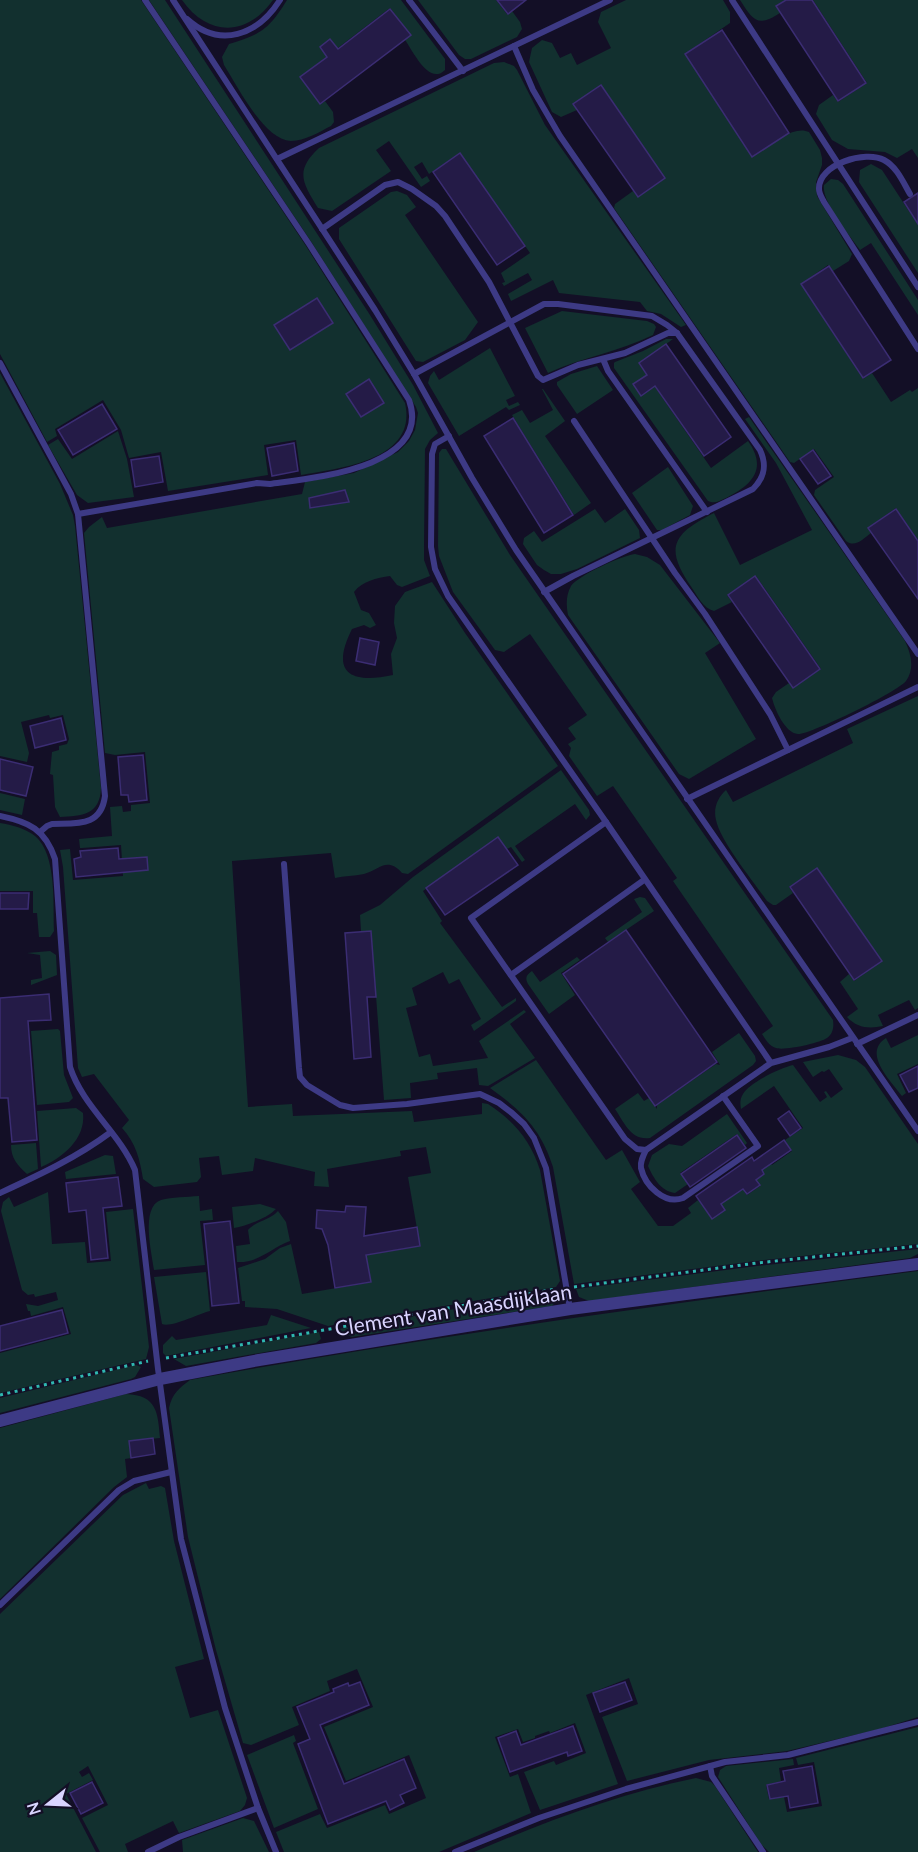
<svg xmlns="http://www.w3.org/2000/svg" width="918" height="1852" font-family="Lato,sans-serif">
  <rect width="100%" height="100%" fill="#130f26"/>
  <g fill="#12302f">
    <path d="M0 0H141L306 246 405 403C418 460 341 468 301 475L296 440 264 445 268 475 168 491 161 452 129 458 121 430 103 400 55 429 57 436 47 442 0 354Z"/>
    <path d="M149 0H165L370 315 413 385 438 433 430 440 425 449 424 547V560L430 576 402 587 397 585 390 576C377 578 362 581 354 592L361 610 369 613 376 625 370 628 364 625 352 629C330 673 350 684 393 675L391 654 397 638 394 623 395 606 405 592 432 582 465 633 558 766 408 874 402 873C387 856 379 870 364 874 354 876 344 876 335 878L331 853 232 861 248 1107 292 1104 293 1116 412 1111 414 1122 482 1114V1103L488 1104C513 1120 531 1141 540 1170L560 1281 556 1287 328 1326 277 1309 245 1307V1301H242L238 1268 265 1259 280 1248 291 1244 302 1294 371 1282 366 1255 420 1246 408 1177 431 1173 426 1147 400 1151 401 1156 327 1169 329 1187 314 1186 315 1172 255 1158 253 1171 222 1175 219 1156 199 1158 201 1177 197 1182 154 1187 143 1179C140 1160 136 1143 122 1128L129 1120 94 1074 82 1077 78 1068 63 867 60 850 70 849 73 880 123 876 121 845 82 848H80L79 839 112 836 110 807 122 806 123 812 131 811V805L150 803 145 752 115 755 105 753 84 533 89 527 102 517 107 528 302 494 305 482 354 473 398 452 409 441 415 430 418 413 416 407 312 243Z"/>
    <path d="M182 0H273C247 37 208 37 182 0Z"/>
    <path d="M287 0H401L445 59V70C429 86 413 51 405 40L411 35 390 8 300 77 320 104 325 101 333 112 334 122 331 126C319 132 305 141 291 141 264 140 238 87 224 65L222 57 229 44C262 34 269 29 287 0Z"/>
    <path d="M418 0H496L507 14 512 11 520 22 522 29 517 37 471 59H465L459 55Z"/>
    <path d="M626 0H723L730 12V23L685 54 752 157C766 148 793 124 809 132L820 150 822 158V165L816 182 817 196 852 254 849 261 833 271 828 265 801 284 863 379 872 373 891 402 910 390 912 392 918 388V540L896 508 868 528 871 533C863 539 855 548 846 541L814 495 815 490 834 477 814 449 794 463 790 462 614 208 615 204 633 191 638 197 665 178 601 85 574 104 577 110 561 117 552 112 529 62 532 48 542 40 552 43 560 58 571 53 577 65 611 48 598 22 601 12Z"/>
    <path d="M740 0H785L776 6 780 13C757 28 753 20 740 0Z"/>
    <path d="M813 0H918V158L912 149 897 158 885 152 848 149 832 140 816 114 819 105 833 95 838 102 867 83Z"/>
    <path d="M504 62 514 66 517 70 545 125 686 325 681 327 661 314 647 311 640 302 559 293 553 280 511 301 508 294 532 280 528 273 504 286 502 283 505 282 501 273 530 253 460 153 429 174 422 162 414 167 422 179 427 176 430 181 421 187 389 141 376 150 391 171 332 211 318 208C303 183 294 171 319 148L494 63Z"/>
    <path d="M871 164 882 170 918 225V273L859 182 860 170Z"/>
    <path d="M831 179 838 180 843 184 918 300V315L871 243 860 250C850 236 821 201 824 185Z"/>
    <path d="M397 191 407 195 416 207 405 215 478 322 465 340 423 362 416 361 339 239V228L391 192Z"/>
    <path d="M562 311 647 321 654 324 656 327 653 335C619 352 582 357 548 373L525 328Z"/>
    <path d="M666 339H673L639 364 711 468 748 441C768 469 752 485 726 498 719 501 715 504 708 501L614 368V363L615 362 643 351Z"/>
    <path d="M490 348 515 396 506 400 509 406 518 402 520 405 509 410 506 407 459 436 428 383 430 376 434 371 439 380Z"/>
    <path d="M597 366 613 390 577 414 557 385V382L571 374Z"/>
    <path d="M0 373 60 484 73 515 75 526 101 788C100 815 82 816 60 817L55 807 53 775 50 774 52 752 59 750V746L67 744 69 739 63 715 50 718 49 715 21 722 29 753 27 762 0 756Z"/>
    <path d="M542 389H543L565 421 545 436 591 503 574 515 512 415 522 410 530 423 553 410Z"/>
    <path d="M749 417 905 641C911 654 915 668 906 681 899 691 810 735 798 734 785 733 775 710 772 698L776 692 789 683 793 688 821 669 756 576 727 595 732 602 714 611C703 608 698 597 692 588 664 548 672 534 714 513L740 565 812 530 776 463 745 419Z"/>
    <path d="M118 431 127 459 134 497 88 503 77 495 48 445 58 439 72 459Z"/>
    <path d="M442 449H446L510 555 833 1020C834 1027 833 1034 827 1038 820 1043 784 1051 776 1048 769 1046 766 1040 762 1034L773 1026 673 881 677 878 613 786 597 796 569 756 571 748 568 744 576 739 568 728 587 715 530 634 504 652 495 650 453 592 439 556 438 546 439 453Z"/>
    <path d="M668 467 693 506 690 515 662 530H657L632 493Z"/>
    <path d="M595 509 605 523 625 509 639 530 640 538 577 569 561 574H551L544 570 537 565 523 544 524 538 534 531 542 542Z"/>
    <path d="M635 554 647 557 660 565 720 643 705 653 756 739 689 779 679 774 568 615C566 605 566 595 571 586 579 575 621 556 635 554Z"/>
    <path d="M918 696V1008L915 1010 909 1000 878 1015 883 1026C869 1029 857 1028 847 1017L858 1009 840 982 849 974 854 981 882 961 817 868 789 887 793 893 776 905H773L767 901C754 882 720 841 716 820 713 808 718 797 726 790L733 802 853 743 847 729Z"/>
    <path d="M561 770 589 810 590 815 586 820 575 804 515 846 525 860 522 862 511 847 507 849 498 837 423 891 442 921 440 923 502 1007 516 998V1001L474 1031 471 1025 481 1019 459 979 449 984 443 972 412 988 417 1005 406 1008 419 1057 430 1054 433 1066 488 1058 479 1041 524 1010 526 1012 510 1024 535 1058 488 1086 479 1085 477 1068 437 1073 438 1079 410 1083 411 1098 384 1100 371 931H361L360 915 380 905 413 877Z"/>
    <path d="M0 793 25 799 22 815 0 810Z"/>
    <path d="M0 823C12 825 25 828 35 836 57 854 53 905 54 931L50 937H39L37 913H33V891H0Z"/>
    <path d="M640 897 645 898 654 911 608 942 605 938 642 912 634 899Z"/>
    <path d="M50 951 56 955 57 975 31 985V980L42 978 40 955 27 953Z"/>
    <path d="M577 957 580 960 561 973 575 995 549 1014 528 984C525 978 526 975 532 971L540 982Z"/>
    <path d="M58 1029 60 1031 64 1075 73 1098 69 1102 37 1105 31 1031Z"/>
    <path d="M739 1033 755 1056 756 1061 753 1065 650 1138C631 1141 624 1122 615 1109L638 1093 644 1101 649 1098 657 1109V1105L716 1064 720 1065 712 1052Z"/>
    <path d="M918 1035V1064L897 1074 906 1093 902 1096C891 1081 862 1053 886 1038L891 1048Z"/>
    <path d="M838 1055 856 1060 865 1067 918 1144V1244L756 1261 574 1284 553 1167C541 1129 522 1111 490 1088L536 1060 606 1160 622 1150 640 1182 631 1189 658 1226H673L691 1213 688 1208 698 1200 712 1219 725 1210 721 1204 733 1176 747 1195 760 1186 756 1180 764 1174 755 1161 764 1154 772 1165 792 1151 785 1140 803 1128 774 1086 741 1109C740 1103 740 1099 743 1094 749 1083 780 1068 793 1065L820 1102 827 1097 824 1092 826 1091 831 1098 843 1089 829 1069 824 1072 822 1071 813 1077 803 1062Z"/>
    <path d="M76 1108 83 1113C86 1139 62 1158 41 1167L37 1111Z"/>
    <path d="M727 1114 747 1143 745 1145 737 1134 680 1173 688 1184 675 1193C661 1191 654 1179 648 1166L652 1155 669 1144 682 1146Z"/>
    <path d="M36 1143 38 1169 27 1174C17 1165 11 1158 11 1145Z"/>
    <path d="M105 1155 113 1156 116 1174 66 1179 65 1172Z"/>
    <path d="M48 1192 52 1244 85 1242 87 1263 111 1261 106 1212 133 1209 149 1347 146 1359 0 1393V1353L71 1334 63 1307 31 1316 30 1311H28L26 1304 38 1306 58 1300 56 1292 35 1297 34 1294 28 1295 22 1290 1 1211 3 1202 9 1197 14 1207Z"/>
    <path d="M199 1196 200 1211 212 1209 213 1220 200 1221 205 1265 154 1270C152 1254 140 1207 161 1200 172 1197 187 1197 199 1196Z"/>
    <path d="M260 1204 276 1209C267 1218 247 1226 234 1228L232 1207Z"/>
    <path d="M278 1211 286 1222 290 1241C271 1248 259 1263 237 1262L236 1246 250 1244 248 1230C257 1220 269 1221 278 1211Z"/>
    <path d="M918 1249V1254L910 1258 589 1301 579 1297 576 1289 757 1266Z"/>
    <path d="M918 1271V1717L880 1729 787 1751 709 1760 627 1781 602 1717 638 1704 629 1678 586 1695 618 1784 540 1810 524 1772 554 1761 556 1765 586 1753 575 1723 550 1733 549 1731 535 1736V1738L523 1742 518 1729 495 1737 510 1777 518 1774 531 1813 439 1852H284L276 1832 320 1814 327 1828 385 1805 389 1814 426 1798 409 1755 346 1781 324 1727 373 1707 357 1669 327 1681 330 1691 292 1707 299 1725 251 1745 243 1743 216 1650 188 1537 169 1408C172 1394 179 1388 190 1380 432 1336 675 1303 918 1271Z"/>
    <path d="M206 1272 210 1311C198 1314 171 1328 162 1324L154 1277Z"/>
    <path d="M560 1291 561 1296 552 1306 352 1337 333 1330Z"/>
    <path d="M271 1315 311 1328 166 1356 163 1353V1345L172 1336 176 1340 267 1325Z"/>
    <path d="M319 1332 321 1339 316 1343 186 1366 174 1359Z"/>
    <path d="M136 1365 141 1367 135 1377 131 1379 0 1413V1398Z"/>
    <path d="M126 1394C157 1395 158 1413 160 1438L129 1441 131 1458 125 1459 127 1477 114 1487 0 1599V1428Z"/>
    <path d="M146 1483 149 1489 161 1486 165 1488 174 1541 204 1659 175 1667 190 1718 218 1710 247 1798 245 1805 240 1811 179 1833 173 1821 125 1844 128 1852H100L82 1818 108 1805 88 1766 79 1772 82 1777 89 1773 93 1780 66 1794 96 1852H0V1614L123 1495Z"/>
    <path d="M918 1727V1852H769L761 1844 718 1777 720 1770 726 1766 793 1759 794 1765 779 1768 781 1781 766 1785 769 1799 784 1797 787 1812 822 1806 814 1762 798 1765 796 1758Z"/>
    <path d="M294 1735 296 1741 293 1743 318 1809 274 1828 247 1755Z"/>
    <path d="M696 1778 711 1782 715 1786 758 1852H474C545 1822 620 1793 696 1778Z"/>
    <path d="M243 1818 254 1821 269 1852H183L182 1840Z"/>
  </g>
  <g fill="#241b47" stroke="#3b2d73" stroke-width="1.5">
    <path d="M497 0H526L508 14Z"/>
    <path d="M786 0H812L866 83 838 101 776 6Z"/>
    <path d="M390 9 411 35 320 104 300 77 327 57 320 47 330 39 338 49Z"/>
    <path d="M722 30 789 133 752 157 685 54Z"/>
    <path d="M601 85 665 178 638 197 573 104Z"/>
    <path d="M460 153 525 246 497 265 433 172Z"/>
    <path d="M918 193V224L904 202Z"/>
    <path d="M829 266 891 360 863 378 801 284Z"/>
    <path d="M317 298 333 323 290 350 274 325Z"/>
    <path d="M666 344 731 437 704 456 655 386 641 396 633 384 647 375 639 363Z"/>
    <path d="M369 379 384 403 361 417 346 394Z"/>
    <path d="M102 404 117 429 73 455 58 430Z"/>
    <path d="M513 418 573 515 544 533 484 436Z"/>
    <path d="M294 443 298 471 272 476 267 448Z"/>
    <path d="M813 450 831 476 818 484 800 459Z"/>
    <path d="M159 456 163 482 135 487 131 460Z"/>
    <path d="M345 490 349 502 310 508 309 498Z"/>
    <path d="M896 509 918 541V599L868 528Z"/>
    <path d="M755 576 820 669 793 688 728 595Z"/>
    <path d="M360 638 379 642 375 665 356 661Z"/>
    <path d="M61 718 66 740 35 748 30 726Z"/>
    <path d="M143 755 147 800 129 802 128 795H121L118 757Z"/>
    <path d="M0 759 33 767 26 796 0 790Z"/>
    <path d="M498 837 518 865 445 915 426 888Z"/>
    <path d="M118 848 119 859 147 857 148 870 76 877 74 859 81 857 80 851Z"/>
    <path d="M817 868 882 961 854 980 790 887Z"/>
    <path d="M0 893H29L28 909H0Z"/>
    <path d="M626 930 717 1062 655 1106 563 974Z"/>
    <path d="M371 931 376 997H367L371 1057 354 1059 345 933Z"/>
    <path d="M49 994 51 1020 28 1021 37 1140 12 1142 8 1098H0V998Z"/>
    <path d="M918 1066V1088L909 1092 900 1075Z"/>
    <path d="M789 1111 801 1128 790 1136 778 1119Z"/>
    <path d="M737 1135 746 1148 690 1187 681 1174Z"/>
    <path d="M784 1140 791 1150 762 1170 764 1174 756 1180 760 1185 747 1194 743 1189 721 1204 725 1210 712 1219 696 1196 752 1157 754 1161Z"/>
    <path d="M118 1177 122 1206 103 1208 108 1258 91 1260 86 1210 69 1212 66 1183Z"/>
    <path d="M346 1206 366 1207 364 1236 417 1227 420 1246 366 1255 371 1282 335 1288 328 1245 322 1229 316 1228 317 1210 345 1212Z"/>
    <path d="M230 1221 239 1303 212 1306 204 1224Z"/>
    <path d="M62 1310 68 1333 0 1351V1326Z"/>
    <path d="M153 1438 155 1454 131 1458 129 1441Z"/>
    <path d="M360 1682 369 1705 320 1725 344 1784 404 1759 416 1788 400 1795 404 1803 390 1810 386 1801 328 1824 298 1744 310 1739 297 1707 334 1692 333 1689 348 1683 349 1686Z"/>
    <path d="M625 1682 632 1700 600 1712 593 1693Z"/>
    <path d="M573 1726 582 1751 568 1756 567 1752 510 1772 498 1738 516 1731 521 1745Z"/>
    <path d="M812 1766 818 1803 790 1808 788 1796 770 1799 767 1785 785 1781 783 1771Z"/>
    <path d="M92 1782 103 1803 81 1814 70 1793Z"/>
  </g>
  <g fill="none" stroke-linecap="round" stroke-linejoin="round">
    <g stroke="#2fb8b0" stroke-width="3" stroke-dasharray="3 4.5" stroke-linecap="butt">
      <path d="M574 1287 757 1263 918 1246"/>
      <path d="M166 1358 556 1289"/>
      <path d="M0 1395 148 1361"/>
    </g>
    <g stroke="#3d3a85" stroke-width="6">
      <path d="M173 0 375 310 414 374 472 478 516 550 918 1131"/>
      <path d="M409 0 463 71"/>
      <path d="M732 0 918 287"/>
      <path d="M187 19C220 49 258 35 280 0"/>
      <path d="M514 46 533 90 560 136 918 654"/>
      <path d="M277 159 610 0"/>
      <path d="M910 194C903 182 897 167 884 160 866 150 818 164 819 189 819 194 822 198 824 202L918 349"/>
      <path d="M322 229 385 185 398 182 412 189 436 206 445 216 489 282 538 376 543 380 578 365 625 353 668 333H677"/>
      <path d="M603 359 608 371 707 512"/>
      <path d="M0 363 71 494 78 514 105 796C101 827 77 823 52 824L47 826 40 832"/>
      <path d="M414 374 544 304H558L652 316 667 325 677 333 760 450C767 465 765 477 753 489L573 576 544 592"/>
      <path d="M574 421 675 573 705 614 770 714 788 750"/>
      <path d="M449 436 435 444 432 454 431 547 435 569 448 596 606 822"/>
      <path d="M78 514 257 483 270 484C312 478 433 468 409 400L309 244 145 0"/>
      <path d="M687 799 918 687"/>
      <path d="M0 816C29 822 45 829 55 859L70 1067C83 1107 119 1132 135 1170L158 1369 181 1539 225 1708 258 1808 276 1852"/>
      <path d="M284 864 299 1068 300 1077 307 1085 340 1105 353 1108 407 1104 480 1094 499 1103 512 1113 524 1124 534 1138 546 1168 570 1309"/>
      <path d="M511 975 644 880"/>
      <path d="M857 1044 918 1015"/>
      <path d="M771 1063 606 822 471 918 625 1139 637 1149 646 1150 771 1063 829 1047 852 1038"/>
      <path d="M646 1150C643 1156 640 1162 641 1168 645 1186 665 1205 683 1198L758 1146 723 1096"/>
      <path d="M0 1193C39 1175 76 1158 111 1132"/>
      <path d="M0 1605 119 1490 134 1481 171 1472"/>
      <path d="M710 1766 712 1776 763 1852"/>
      <path d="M148 1852 179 1837 258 1808"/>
      <path d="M455 1852 539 1818 626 1789 725 1762 788 1755 918 1722"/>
    </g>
    <path stroke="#3d3a85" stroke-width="12" d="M0 1421 160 1379 259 1360 570 1309 918 1264"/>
  </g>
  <g text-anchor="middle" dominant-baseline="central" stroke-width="4.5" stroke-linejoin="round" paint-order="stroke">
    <g font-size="21" fill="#d9d4ff" stroke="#130f26">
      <text transform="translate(453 1309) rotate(-9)">Clement van Maasdijklaan</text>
    </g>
  </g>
  <g transform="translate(48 1804) rotate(252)" stroke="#130f26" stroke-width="4.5" paint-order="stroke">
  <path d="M0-4.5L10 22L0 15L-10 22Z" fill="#d9d4ff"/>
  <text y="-9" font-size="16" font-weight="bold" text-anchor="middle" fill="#d9d4ff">N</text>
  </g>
</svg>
